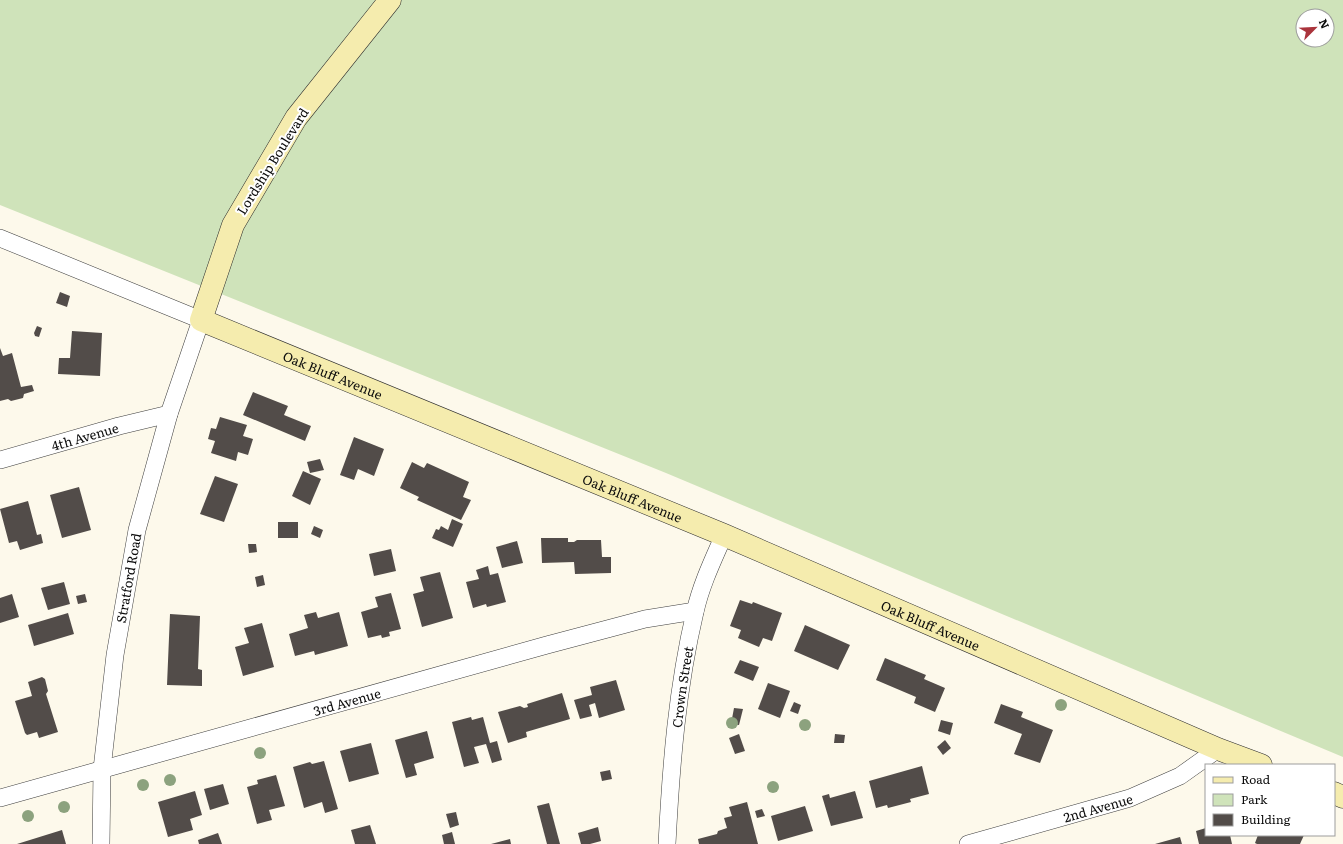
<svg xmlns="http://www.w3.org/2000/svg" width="1343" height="844" font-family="Literata,serif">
  <rect width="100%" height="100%" fill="#fdf9eb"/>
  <path fill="#cfe3ba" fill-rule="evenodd" d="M0 0H1343V757L666 473 0 205ZM1303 16H1327V40H1303Z"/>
  <g fill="#524c49">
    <path d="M60 292 70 296 67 307 56 303Z"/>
    <path d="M37 326 42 328 39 337 35 336 34 333Z"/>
    <path d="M72 331 102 333 100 376 58 374 59 358H70Z"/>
    <path d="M0 348 3 356 12 353 21 387 32 385 34 391 24 394 23 398 11 401 8 399 0 401Z"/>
    <path d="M253 392 288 406 284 415 311 426 305 441 243 415Z"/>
    <path d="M220 417 247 425 243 436 253 439 248 455 238 452 236 461 211 453 215 441 208 439 211 428 216 429Z"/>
    <path d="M354 437 384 449 374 476 358 469 354 480 340 475Z"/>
    <path d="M320 459 324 470 310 473 307 462Z"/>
    <path d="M412 462 424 468 427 463 469 482 463 497 471 500 461 520 417 500 419 497 400 488Z"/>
    <path d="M303 471 321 479 310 505 292 496Z"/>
    <path d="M215 476 238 484 224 522 200 514Z"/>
    <path d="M79 487 91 530 62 538 50 495Z"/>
    <path d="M28 501 37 535 41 534 43 543 20 550 17 541 9 543 0 509Z"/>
    <path d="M452 519 463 524 453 547 432 538 436 529 439 530 441 526 448 530Z"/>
    <rect x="278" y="522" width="20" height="16"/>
    <path d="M314 526 323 530 320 538 311 534Z"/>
    <path d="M541 538H568V542H574L577 540H601L602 557H611V573L575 574 574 562 542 563Z"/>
    <path d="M517 541 523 563 502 568 496 547Z"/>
    <path d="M248 544H256L257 552 249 553Z"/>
    <path d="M391 549 396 571 374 576 369 554Z"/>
    <path d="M488 566 490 575 498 573 506 602 487 607 486 604 473 608 466 582 479 579 476 570Z"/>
    <path d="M440 572 453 618 422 627 413 594 424 591 420 577Z"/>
    <path d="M263 575 265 585 257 587 255 577Z"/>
    <path d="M64 582 70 604 48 610 41 588Z"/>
    <path d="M391 593 401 629 389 632 390 636 382 638 381 635 368 638 361 612 378 607 375 597Z"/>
    <path d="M12 594 19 617 0 623V598Z"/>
    <path d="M85 594 87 602 78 604 76 596Z"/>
    <path d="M740 600 752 604 753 602 782 613 772 641 763 638 759 647 738 638 741 630 730 626Z"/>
    <path d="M316 612 318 618 339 612 348 646 315 655 314 651 295 656 289 634 308 628 304 615Z"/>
    <path d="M68 613 74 634 34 646 28 625Z"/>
    <path d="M170 614 200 616 198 669 202 670V686L167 685Z"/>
    <path d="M262 623 274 667 243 676 235 647 249 643 244 628Z"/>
    <path d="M805 625 850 645 838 670 794 651Z"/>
    <path d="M885 658 926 675 924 679 945 688 935 712 914 703 916 697 876 680Z"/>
    <path d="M740 660 759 667 753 681 734 673Z"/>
    <path d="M42 677 45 679 48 691 46 694 58 732 39 738 37 732 27 735 25 733 15 701 32 696 28 682Z"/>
    <path d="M616 680 625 710 599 718 595 703 589 705 592 716 580 719 574 700 592 695 590 687Z"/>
    <path d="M768 683 790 691 780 718 758 709Z"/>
    <path d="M562 693 570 719 526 732 527 737 508 743 498 712 520 706 524 708 528 707 527 704Z"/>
    <path d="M794 702 801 705 798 714 790 711Z"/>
    <path d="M1001 704 1023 712 1021 717 1053 730 1040 763 1014 754 1022 734 994 723Z"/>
    <path d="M734 708 743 709 739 725 731 724Z"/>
    <path d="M471 717 472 720 483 717 490 743 497 741 502 760 492 763 486 744 474 747 479 763 464 767 452 722Z"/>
    <path d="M941 720 953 723 950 735 938 731Z"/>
    <path d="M427 731 434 758 414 764 417 775 406 778 395 740Z"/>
    <path d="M739 734 745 751 735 754 729 738Z"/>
    <path d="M835 734 845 735 844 743H834Z"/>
    <path d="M945 740 951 748 943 755 937 747Z"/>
    <path d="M371 743 379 774 349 782 340 751Z"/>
    <path d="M324 761 338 809 325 813 322 802 304 808 293 767 310 762 312 764Z"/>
    <path d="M922 766 929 794 910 799 911 802 888 808 887 805 876 808 869 781Z"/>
    <path d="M610 770 612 779 602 781 600 772Z"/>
    <path d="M276 775 285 806 269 810 272 820 257 824 247 787 258 784 257 780Z"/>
    <path d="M223 784 229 804 210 810 204 789Z"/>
    <path d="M195 791 202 815 190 819 193 830 168 837 158 802Z"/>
    <path d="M855 791 863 818 831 826 822 796 829 794 830 798Z"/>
    <path d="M747 802 758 844H699L698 839 717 834 718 831 727 828 724 818 732 816 729 807Z"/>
    <path d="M549 803 560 844H547L537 806Z"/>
    <path d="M805 806 813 831 778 841 771 816Z"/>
    <path d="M762 809 765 816 757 818 755 811Z"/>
    <path d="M456 812 459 825 450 828 446 814Z"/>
    <path d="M370 825 376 844H355L351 830Z"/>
    <path d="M598 827 601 841 590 844H581L578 833Z"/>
    <path d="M1206 828V835H1230L1232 844H1199L1196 831Z"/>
    <path d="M62 830 66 844H17Z"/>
    <path d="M452 832 455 844H444L442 835Z"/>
    <path d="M218 833 222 844H199L198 840Z"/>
    <path d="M1258 835H1304L1300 844H1257L1255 843Z"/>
    <path d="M1180 837 1182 844H1155Z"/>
    <path d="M510 839 511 844H491Z"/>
  </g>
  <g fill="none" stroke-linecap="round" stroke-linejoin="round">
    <defs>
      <g id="minor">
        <path d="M0 238 201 320 169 414 137 530 115 655 102 769 101 844"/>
        <path id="s1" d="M0 460 119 426 169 414"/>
        <path id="s2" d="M0 798 547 645 645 619 695 611"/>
        <path id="s3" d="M667 844C671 766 677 688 695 612 701 585 713 560 724 535"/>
        <path id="s4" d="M968 844 1130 798 1180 776 1218 749"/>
      </g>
      <g id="secondary">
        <path id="s5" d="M390 0 296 118 233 225 201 320 724 535 1218 749 1261 765"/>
        <path d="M1334 793 1343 797"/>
      </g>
    </defs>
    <use href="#minor" stroke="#3e3e3e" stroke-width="18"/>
    <use href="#secondary" stroke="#2d2d2d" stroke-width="23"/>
    <use href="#minor" stroke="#fff" stroke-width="17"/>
    <use href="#secondary" stroke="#f5ecae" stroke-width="22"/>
  </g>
  <g fill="#8ca27e">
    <circle cx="1061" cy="705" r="6"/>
    <circle cx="732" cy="723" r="6"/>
    <circle cx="805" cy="725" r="6"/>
    <circle cx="260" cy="753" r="6"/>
    <circle cx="170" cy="780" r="6"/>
    <circle cx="143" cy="785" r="6"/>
    <circle cx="773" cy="787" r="6"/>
    <circle cx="64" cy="807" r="6"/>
    <circle cx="28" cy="816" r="6"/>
  </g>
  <g text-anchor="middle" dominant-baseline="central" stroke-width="4" stroke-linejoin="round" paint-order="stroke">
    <g font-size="13" fill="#0b0b0b" stroke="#fff">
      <text transform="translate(272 161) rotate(-58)">Lordship Boulevard</text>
      <text stroke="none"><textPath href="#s5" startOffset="518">Oak Bluff Avenue</textPath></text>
      <text stroke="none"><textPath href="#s1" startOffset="88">4th Avenue</textPath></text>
      <text stroke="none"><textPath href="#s5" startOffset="842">Oak Bluff Avenue</textPath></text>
      <text transform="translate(128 578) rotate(-80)">Stratford Road</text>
      <text stroke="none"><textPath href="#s5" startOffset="1166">Oak Bluff Avenue</textPath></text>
      <text stroke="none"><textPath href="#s3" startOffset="158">Crown Street</textPath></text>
      <text stroke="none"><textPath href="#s2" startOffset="360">3rd Avenue</textPath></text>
      <text stroke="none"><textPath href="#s4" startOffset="135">2nd Avenue</textPath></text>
    </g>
  </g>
  <rect x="1205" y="764" width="130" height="72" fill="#ffffff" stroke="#9d9d9d"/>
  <rect x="1213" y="777" width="20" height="6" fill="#f5ecae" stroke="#9d9d9d"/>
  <text x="1241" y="784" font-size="12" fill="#0b0b0b">Road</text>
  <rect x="1213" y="794" width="20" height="12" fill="#cfe3ba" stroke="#9d9d9d"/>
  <text x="1241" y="804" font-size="12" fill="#0b0b0b">Park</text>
  <rect x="1213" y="814" width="20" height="12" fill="#524c49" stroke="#9d9d9d"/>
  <text x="1241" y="824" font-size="12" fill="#0b0b0b">Building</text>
  <g transform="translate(1315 28) rotate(66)"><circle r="19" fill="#ffffff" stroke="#9d9d9d"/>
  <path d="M0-3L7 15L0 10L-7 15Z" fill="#aa343c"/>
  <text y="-6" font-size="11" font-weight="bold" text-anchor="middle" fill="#0b0b0b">N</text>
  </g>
</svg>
